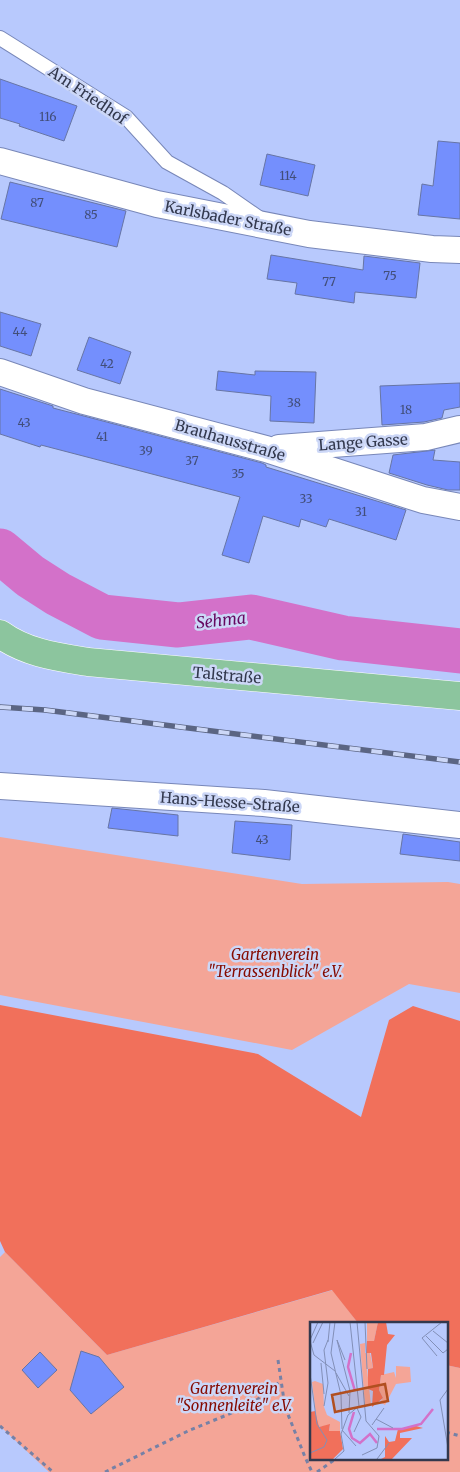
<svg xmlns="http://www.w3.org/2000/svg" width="460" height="1472" font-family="Merriweather,serif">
  <rect width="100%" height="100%" fill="#b8c9fd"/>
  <g fill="#f4a597">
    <path d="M0 837 302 884 448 882 460 884V993L409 984 292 1050 0 995Z"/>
    <path d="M5 1252 107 1355 333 1290 358 1323H311V1458H446V1365L460 1368V1472H49L0 1426V1257Z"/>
  </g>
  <path fill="#f1705b" d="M0 1005 258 1054 361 1117 389 1020 413 1006 460 1021V1368L446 1365V1323H358L332 1290 107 1355 5 1252 0 1241Z"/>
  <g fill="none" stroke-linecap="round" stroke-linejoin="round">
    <path stroke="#d371c9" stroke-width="45" d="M0 551 30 576 58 594 102 617 178 625 251 617 343 638 460 651"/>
  </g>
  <g fill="#748ffd" stroke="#6775a5">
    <path d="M0 79 77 106 64 141 19 126 20 124 0 118Z"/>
    <path d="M438 141 460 143V219L418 215 422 184 433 186Z"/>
    <path d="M267 154 315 165 308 196 260 185Z"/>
    <path d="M10 182 126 211 117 247 1 219Z"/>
    <path d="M271 255 363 270 364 256 420 263 416 298 355 292 354 303 295 294 297 283 267 279Z"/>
    <path d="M0 312 41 324 31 356 0 346Z"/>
    <path d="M89 337 131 352 120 384 77 370Z"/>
    <path d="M218 371 255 375V371L316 372 314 423 270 421 271 396 216 390Z"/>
    <path d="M460 383V407L444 410 442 418 424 422 382 425 380 386Z"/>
    <path d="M0 389 53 406V408L80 415 262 463 266 465V467L406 510 396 540 329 519 326 527 301 519 299 527 263 516 249 563 222 555 240 497 41 445 40 447 0 434Z"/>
    <path d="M435 450 433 460 460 462V490H448L427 485 389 473 393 455Z"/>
    <path d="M112 808 178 815V836L108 828Z"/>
    <path d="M235 821 292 825 290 860 232 853Z"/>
    <path d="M403 834 460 842V861L400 854Z"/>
    <path d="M81 1351 99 1357 124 1387 91 1414 70 1390Z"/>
    <path d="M40 1352 57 1370 38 1388 22 1370Z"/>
  </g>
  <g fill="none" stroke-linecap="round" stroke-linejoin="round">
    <defs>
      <path id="lane" d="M0 38 126 117 167 162 223 193 259 218"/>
      <g id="street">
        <path d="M0 161 157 204 309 234 432 249 460 250"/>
        <path d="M0 372 84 401 266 449 423 500 460 507"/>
        <path d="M279 448 426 437 460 429"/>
        <path d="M0 786 264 803 460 825"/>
      </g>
      <path id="primary" d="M0 634C26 653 57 657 88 662L460 696"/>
    </defs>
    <use href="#lane" stroke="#7887b8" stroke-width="16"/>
    <use href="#street" stroke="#7887b8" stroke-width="28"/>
    <use href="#primary" stroke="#fff" stroke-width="29"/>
    <g stroke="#7681a6" stroke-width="3" stroke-dasharray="4 4" stroke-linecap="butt">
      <path d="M278 1360 285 1407 305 1457 312 1472"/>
      <path d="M0 1426 53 1472"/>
      <path d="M446 1432 460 1436"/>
      <path d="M105 1472 190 1430 249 1406 281 1381"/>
      <path d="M317 1472 337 1458"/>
    </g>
    <use href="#lane" stroke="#fff" stroke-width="14"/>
    <use href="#street" stroke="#fff" stroke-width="26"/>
    <use href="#primary" stroke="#8cc59e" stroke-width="28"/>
    <defs>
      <path id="rail" d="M0 707 45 710 460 762"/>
    </defs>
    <use href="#rail" stroke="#5b6583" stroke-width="5.5"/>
    <use href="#rail" stroke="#ccd7f7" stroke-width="4" stroke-dasharray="11" stroke-linecap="butt"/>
  </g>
  <g text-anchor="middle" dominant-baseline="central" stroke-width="5" stroke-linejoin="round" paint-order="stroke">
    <g font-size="12" fill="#424e79">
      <text x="48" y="116">116</text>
      <text x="288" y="175">114</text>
      <text x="37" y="202">87</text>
      <text x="91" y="214">85</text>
      <text x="390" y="275">75</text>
      <text x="329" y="281">77</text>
      <text x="20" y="331">44</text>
      <text x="107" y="363">42</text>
      <text x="294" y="402">38</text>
      <text x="406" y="409">18</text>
      <text x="24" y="422">43</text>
      <text x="102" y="436">41</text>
      <text x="146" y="450">39</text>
      <text x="192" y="460">37</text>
      <text x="238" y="473">35</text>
      <text x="306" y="498">33</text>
      <text x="361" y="511">31</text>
      <text x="262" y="839">43</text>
    </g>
    <g font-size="15" fill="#32384d" stroke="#ccd7f7">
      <text transform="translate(88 95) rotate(34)">Am Friedhof</text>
      <text transform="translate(228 218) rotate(11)">Karlsbader Straße</text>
      <text transform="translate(230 440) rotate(16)">Brauhausstraße</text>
      <text transform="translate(363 442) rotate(-4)">Lange Gasse</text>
      <text transform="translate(227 675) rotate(5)">Talstraße</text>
      <text transform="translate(230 802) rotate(4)">Hans-Hesse-Straße</text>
    </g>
    <g font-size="15" font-style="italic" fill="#850a00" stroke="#ccd7f7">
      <text x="275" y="954">Gartenverein<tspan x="275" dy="17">"Terrassenblick" e.V.</tspan></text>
      <text x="234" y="1388">Gartenverein<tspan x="234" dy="17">"Sonnenleite" e.V.</tspan></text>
    </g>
    <g font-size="16" font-style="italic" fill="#660961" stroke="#ccd7f7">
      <text transform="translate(221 620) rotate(-6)">Sehma</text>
    </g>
  </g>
  <g transform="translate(310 1322)">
    <rect width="138" height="138" fill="#b8c9fd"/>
    <path d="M57 0H68L64 19H57ZM55 21V31H60L63 46 57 47 61 83 55 84 50 22ZM86 44 100 45 101 60 86 62 75 83 70 80 73 76 69 68 71 53 84 50 86 56ZM5 59 13 62 14 85 17 93 30 100V109H19L20 103 9 105 7 102 2 60Z" fill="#f4a597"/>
    <path d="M68 0H76L78 12 85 13 77 23 74 53H71L69 68 73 76 62 85 63 69 58 67V47L63 46 61 31H56L57 19H64ZM5 89 9 105 20 102 19 109H30L33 127 23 137H0V90ZM106 104 113 106 90 111V116H102L82 137H71L75 135V114L79 120 85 119 88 107Z" fill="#f1705b"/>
    <path fill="none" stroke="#d371c9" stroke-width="2.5" d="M41 31 38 45 45 69M44 90 39 107 42 116 50 121 60 112 67 121M67 107H92L111 102 123 87"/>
    <path fill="none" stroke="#828fb7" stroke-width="1" d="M25 0 21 31 31 73 32 107M47 0 56 99 69 114 67 126 52 133M55 0 57 47M123 9 138 21M116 14 133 31 138 27M0 18 8 0M27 18 40 69 39 91M27 18 35 38M0 19 4 33 25 49M18 20 20 0M3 21 13 0M127 34 112 16 132 0M11 41 14 72M26 51 39 74M0 52 7 102 17 118 14 125 0 131M138 67 130 78 138 126M14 84 18 61 14 28 18 18M66 97 83 106M62 103 74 86M32 108 46 124M44 110 51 95 47 86M25 137 34 129 31 112 38 93 49 84 40 0M67 137 79 121"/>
    <path fill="#b14f20" fill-opacity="0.15" stroke="#b14f20" stroke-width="2.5" d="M75 62 78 79 25 90 22 73Z"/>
    <rect width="138" height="138" fill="none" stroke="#32384d" stroke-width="2.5"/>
  </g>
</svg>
